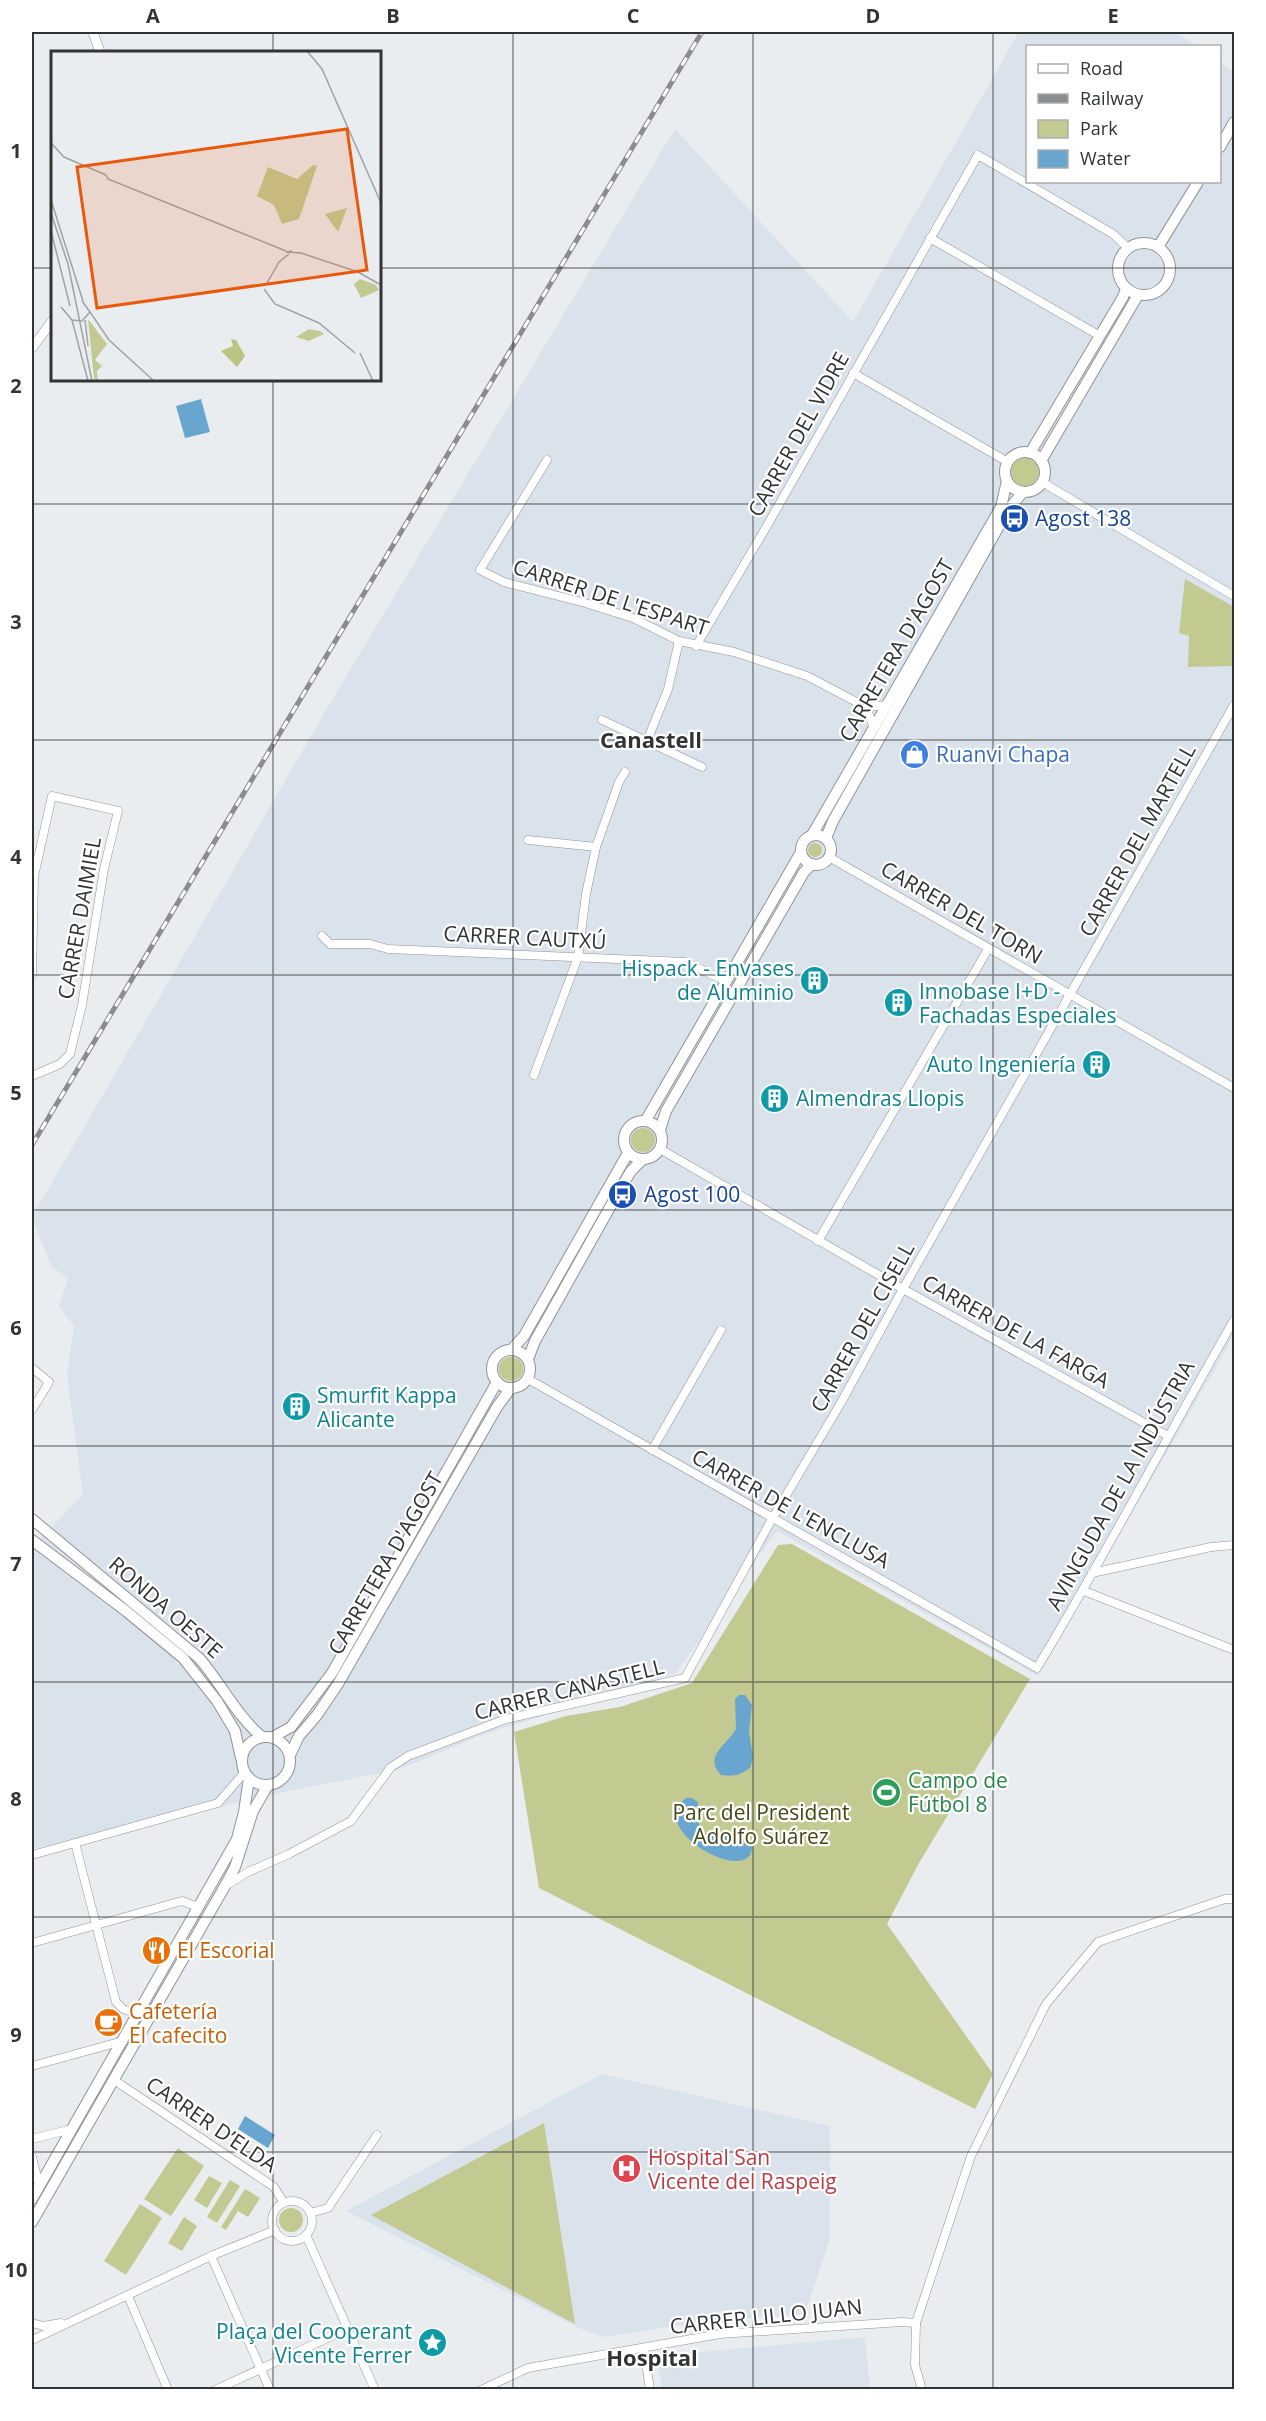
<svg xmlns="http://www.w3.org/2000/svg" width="1266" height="2421" font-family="'Open Sans',sans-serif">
  <rect width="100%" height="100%" fill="#eaedef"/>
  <g fill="#dae2eb">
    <path d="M1019 32H1175L1197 46H1028V182H1220V62L1234 72V1336L1038 1676 777 1531 676 1673 485 1734 397 1770 299 1789 32 1849V1547L83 1495 67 1375 74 1326 59 1306 68 1279 51 1266 32 1217 325 712 675 129 853 322Z"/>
    <path d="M602 2074 830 2126V2238L805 2314 701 2322 604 2337 579 2328 346 2211Z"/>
    <path d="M865 2337 870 2389H662L657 2356Z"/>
  </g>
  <g fill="#c2ca92">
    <circle cx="1025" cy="472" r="14"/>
    <path d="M1185 579 1234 607V666L1188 667 1189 636 1179 633Z"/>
    <circle cx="815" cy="850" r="7"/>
    <circle cx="643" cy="1140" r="12"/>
    <circle cx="511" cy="1369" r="12"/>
    <path d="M792 1544 1030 1679 919 1863 887 1924 993 2074 975 2109 539 1888 514 1732 566 1716 620 1707 692 1683 778 1545Z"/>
    <path d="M544 2123 575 2324 371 2215Z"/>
    <path d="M178 2148 204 2166 171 2216 144 2199Z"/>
    <path d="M209 2176 222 2183 207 2208 194 2200Z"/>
    <path d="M230 2180 240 2186 217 2223 207 2217Z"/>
    <path d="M245 2189 260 2198 248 2217 238 2211 226 2230 221 2227Z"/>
    <path d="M140 2204 162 2218 126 2275 104 2261Z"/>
    <circle cx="291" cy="2220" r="12"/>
    <path d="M184 2217 197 2226 182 2251 168 2243Z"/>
  </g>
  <g fill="#68a6cf">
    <path d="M201 399 210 432 185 438 176 406Z"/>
    <path d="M739 1695H745L752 1705 749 1731 753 1758 750 1768C740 1775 734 1777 721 1775 703 1756 727 1745 736 1729L735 1699Z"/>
    <path d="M686 1798H692L698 1802 699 1829C713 1842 737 1830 752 1844 756 1891 642 1829 686 1798Z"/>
    <path d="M245 2116 275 2135 268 2148 238 2129Z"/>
  </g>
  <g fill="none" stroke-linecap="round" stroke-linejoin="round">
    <defs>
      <g id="minor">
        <path d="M930 238 1100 336"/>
        <path d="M853 373 1008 462"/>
        <path d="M547 460 480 570 504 582 582 602 633 618 679 641 734 652 807 676 866 707 888 705"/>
        <path d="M1042 482 1234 596"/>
        <path d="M696 646 768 524 978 155 1113 234 1128 248"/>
        <path d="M866 707 874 728"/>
        <path d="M602 720 702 767"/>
        <path d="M647 741 668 689 679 641"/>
        <path d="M528 840 596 847 586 894 578 957 534 1075"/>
        <path d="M596 847 619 782 625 772"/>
        <path d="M829 857 1234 1088"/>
        <path d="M322 936 330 944H370L388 949 685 962 726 981"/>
        <path d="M32 974 34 876 52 796 118 811 104 869 82 1005 70 1054 60 1064 32 1076"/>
        <path d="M660 1149 903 1289 1168 1436"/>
        <path d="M818 1241 988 949"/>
        <path d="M32 1368 49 1382 32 1410"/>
        <path d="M528 1379 1037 1668C1106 1554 1168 1435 1234 1320"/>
        <path d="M652 1450 721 1330"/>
        <path d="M1092 1573 1211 1547 1234 1545"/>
        <path d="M1084 1591 1234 1650"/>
        <path d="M75 1843 116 2002 123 2009 138 2014"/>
        <path d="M32 1855 218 1803 244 1773"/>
        <path d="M227 1885 248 1872 289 1854 351 1821 391 1767 408 1756 506 1719 685 1678 772 1519 842 1401 903 1289 1234 705"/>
        <path d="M32 1943 182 1901 198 1907"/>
        <path d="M32 2066 123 2041"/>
        <path d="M114 2080 274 2187 284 2203"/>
        <path d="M32 2139 72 2129"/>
        <path d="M32 2157 39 2185"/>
        <circle cx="292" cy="2221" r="20"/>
        <path d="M310 2213 328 2208 377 2135"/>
        <path d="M306 2235 375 2390"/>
        <path d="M211 2256 270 2390"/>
        <path d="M128 2296 168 2390"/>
        <path d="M32 2323 43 2326 61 2323"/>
        <path d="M32 2340 211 2256 275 2230"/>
        <path d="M644 2348 650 2390"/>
        <path d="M215 2390 347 2329"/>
        <path d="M481 2390 528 2368 720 2334 902 2322 916 2323"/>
        <path d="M922 2390 915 2365 916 2323 971 2156 1046 2004 1098 1942 1225 1899H1234"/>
      </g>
      <g id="tertiary">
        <path d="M93 32 100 52"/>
        <path d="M32 348 52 321"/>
      </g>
      <g id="secondary">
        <path d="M1220 147 1234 122"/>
        <circle cx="1144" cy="269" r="26"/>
        <path d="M1158 247 1198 182"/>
        <circle cx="1025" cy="472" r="20"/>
        <path d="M1030 453 1123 297 1126 289"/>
        <path d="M1041 461 1138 295"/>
        <circle cx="816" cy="850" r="15"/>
        <path d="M812 835 1001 507 1007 481"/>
        <path d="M826 838 833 821 1008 510 1023 492"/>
        <path d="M646 1120 801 852"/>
        <circle cx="643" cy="1140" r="19"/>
        <path d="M660 1130 666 1111 804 872 812 864"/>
        <path d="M512 1349 524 1336 628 1153"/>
        <circle cx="511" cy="1369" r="19"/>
        <path d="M528 1359 535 1341 619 1191 631 1171 643 1159"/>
        <path d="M32 1519 199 1658C221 1683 236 1715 261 1736"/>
        <path d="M32 1540 126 1611 183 1658 217 1701 235 1731 241 1758"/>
        <circle cx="266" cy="1761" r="24"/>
        <path d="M273 1737 291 1727 332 1673 497 1382"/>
        <path d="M290 1755 299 1736 317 1715 338 1684 497 1407 511 1388"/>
        <path d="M32 2199 237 1839 244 1812 249 1778"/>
        <path d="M32 2222 225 1886 235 1867 253 1811 268 1785"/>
      </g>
    </defs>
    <use href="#minor" stroke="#919396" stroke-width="9"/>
    <use href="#tertiary" stroke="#919396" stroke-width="10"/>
    <use href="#secondary" stroke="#919396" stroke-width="12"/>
    <use href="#minor" stroke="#fff" stroke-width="8"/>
    <use href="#tertiary" stroke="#fff" stroke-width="9"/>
    <use href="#secondary" stroke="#fff" stroke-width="10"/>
    <defs>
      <path id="rail" d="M32 1145 702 32"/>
    </defs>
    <use href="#rail" stroke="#8a8c8d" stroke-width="5"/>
    <use href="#rail" stroke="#fff" stroke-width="3" stroke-dasharray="9" stroke-linecap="butt"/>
  </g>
  <path fill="none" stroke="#323334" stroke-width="1.5" stroke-opacity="0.55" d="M273 32V52M513 32V2390M753 32V2390M993 32V2390M32 268H52M380 268H1234M273 380V2390M32 504H1234M32 740H1234M32 975H1234M32 1210H1234M32 1446H1234M32 1682H1234M32 1917H1234M32 2152H1234"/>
  <defs>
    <symbol id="bus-disc" viewBox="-11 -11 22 22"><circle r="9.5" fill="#1a4fb4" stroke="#fff"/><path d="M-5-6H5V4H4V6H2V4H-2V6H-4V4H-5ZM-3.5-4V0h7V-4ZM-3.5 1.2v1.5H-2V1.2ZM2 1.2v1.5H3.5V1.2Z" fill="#fff"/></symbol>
    <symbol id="shop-disc" viewBox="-11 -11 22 22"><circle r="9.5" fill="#3f7fe0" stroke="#fff"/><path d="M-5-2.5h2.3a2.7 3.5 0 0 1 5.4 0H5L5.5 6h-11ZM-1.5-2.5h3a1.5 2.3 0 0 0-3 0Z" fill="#fff"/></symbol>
    <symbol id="building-disc" viewBox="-11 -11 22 22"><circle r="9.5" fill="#0f9aa8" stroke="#fff"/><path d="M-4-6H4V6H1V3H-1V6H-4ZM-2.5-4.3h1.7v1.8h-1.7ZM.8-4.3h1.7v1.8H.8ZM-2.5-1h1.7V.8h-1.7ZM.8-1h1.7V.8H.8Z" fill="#fff"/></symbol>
    <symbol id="stadium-disc" viewBox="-11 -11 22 22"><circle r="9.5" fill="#2e9e5b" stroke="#fff"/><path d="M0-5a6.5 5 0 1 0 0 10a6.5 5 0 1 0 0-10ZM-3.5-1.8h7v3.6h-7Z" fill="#fff"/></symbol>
    <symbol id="restaurant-disc" viewBox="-11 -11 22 22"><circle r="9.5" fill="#e8710a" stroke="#fff"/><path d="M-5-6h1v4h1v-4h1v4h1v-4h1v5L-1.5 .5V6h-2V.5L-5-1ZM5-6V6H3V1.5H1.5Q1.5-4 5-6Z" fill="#fff"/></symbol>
    <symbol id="cafe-disc" viewBox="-11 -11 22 22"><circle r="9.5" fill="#e8710a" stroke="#fff"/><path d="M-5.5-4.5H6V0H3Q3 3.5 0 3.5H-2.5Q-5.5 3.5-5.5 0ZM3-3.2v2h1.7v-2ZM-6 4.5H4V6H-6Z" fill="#fff"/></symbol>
    <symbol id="hospital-disc" viewBox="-11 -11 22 22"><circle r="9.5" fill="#e0444e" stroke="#fff"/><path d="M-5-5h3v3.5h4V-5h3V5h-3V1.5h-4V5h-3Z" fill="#fff"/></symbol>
    <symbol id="sight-disc" viewBox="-11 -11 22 22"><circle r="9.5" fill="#0f9aa8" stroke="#fff"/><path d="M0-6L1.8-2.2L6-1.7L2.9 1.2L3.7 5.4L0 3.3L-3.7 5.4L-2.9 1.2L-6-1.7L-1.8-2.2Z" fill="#fff"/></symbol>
  </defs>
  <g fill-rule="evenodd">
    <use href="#bus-disc" x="998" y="502" width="33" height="33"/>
    <use href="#shop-disc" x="898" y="738" width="33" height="33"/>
    <use href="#building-disc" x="798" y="964" width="33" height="33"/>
    <use href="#building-disc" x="882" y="986" width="33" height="33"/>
    <use href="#building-disc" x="1080" y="1048" width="33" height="33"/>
    <use href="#building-disc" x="758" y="1082" width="33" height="33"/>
    <use href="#bus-disc" x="606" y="1178" width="33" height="33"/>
    <use href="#building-disc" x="280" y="1390" width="33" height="33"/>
    <use href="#stadium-disc" x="870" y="1776" width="33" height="33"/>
    <use href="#restaurant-disc" x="140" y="1934" width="33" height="33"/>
    <use href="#cafe-disc" x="92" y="2006" width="33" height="33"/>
    <use href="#hospital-disc" x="610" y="2152" width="33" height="33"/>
    <use href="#sight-disc" x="416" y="2326" width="33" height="33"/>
  </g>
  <g text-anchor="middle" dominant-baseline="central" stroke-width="4.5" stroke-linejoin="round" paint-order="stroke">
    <g font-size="21" fill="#323334" stroke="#fff">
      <text transform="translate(798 434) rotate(-61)">CARRER DEL VIDRE</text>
      <text transform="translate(611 597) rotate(18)">CARRER DE L'ESPART</text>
      <text transform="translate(896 650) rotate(-60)">CARRETERA D'AGOST</text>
      <text transform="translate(1137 840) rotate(-61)">CARRER DEL MARTELL</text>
      <text transform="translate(962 912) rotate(30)">CARRER DEL TORN</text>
      <text transform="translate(79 918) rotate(-80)">CARRER DAIMIEL</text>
      <text transform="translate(525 937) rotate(3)">CARRER CAUTXÚ</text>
      <text transform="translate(862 1327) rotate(-61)">CARRER DEL CISELL</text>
      <text transform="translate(1016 1331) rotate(29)">CARRER DE LA FARGA</text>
      <text transform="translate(1120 1485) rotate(-61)">AVINGUDA DE LA INDÚSTRIA</text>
      <text transform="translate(791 1508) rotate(29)">CARRER DE L'ENCLUSA</text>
      <text transform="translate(385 1563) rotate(-60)">CARRETERA D'AGOST</text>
      <text transform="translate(166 1607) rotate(41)">RONDA OESTE</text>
      <text transform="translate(569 1689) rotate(-14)">CARRER CANASTELL</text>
      <text transform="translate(212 2124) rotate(34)">CARRER D’ELDA</text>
      <text transform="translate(766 2316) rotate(-6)">CARRER LILLO JUAN</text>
    </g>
    <g font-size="21" fill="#164399" stroke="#fff" text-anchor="start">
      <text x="1035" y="518">Agost 138</text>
      <text x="644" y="1194">Agost 100</text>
    </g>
    <g font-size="21" fill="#366cbe" stroke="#fff" text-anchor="start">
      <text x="936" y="754">Ruanvi Chapa</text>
    </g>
    <g font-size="21" fill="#0d838f" stroke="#fff" text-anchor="end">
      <text x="794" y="968">Hispack - Envases<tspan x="794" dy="24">de Aluminio</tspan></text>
      <text x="919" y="991" text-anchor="start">Innobase I+D -<tspan x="919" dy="24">Fachadas Especiales</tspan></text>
      <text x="1076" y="1064">Auto Ingeniería</text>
      <text x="796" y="1098" text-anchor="start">Almendras Llopis</text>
      <text x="317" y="1395" text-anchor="start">Smurfit Kappa<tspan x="317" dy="24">Alicante</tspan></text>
      <text x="412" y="2331">Plaça del Cooperant<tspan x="412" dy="24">Vicente Ferrer</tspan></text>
    </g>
    <g font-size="21" fill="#27864d" stroke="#fff" text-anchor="start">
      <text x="908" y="1780">Campo de<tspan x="908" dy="24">Fútbol 8</tspan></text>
    </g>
    <g font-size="21" fill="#444917" stroke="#fff">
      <text x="761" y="1812">Parc del President<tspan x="761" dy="24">Adolfo Suárez</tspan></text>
    </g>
    <g font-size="21" fill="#c56008" stroke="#fff" text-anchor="start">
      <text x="177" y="1950">El Escorial</text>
      <text x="129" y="2011">Cafetería<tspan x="129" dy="24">El cafecito</tspan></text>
    </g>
    <g font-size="21" fill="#be3a42" stroke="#fff" text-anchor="start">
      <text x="648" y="2157">Hospital San<tspan x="648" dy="24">Vicente del Raspeig</tspan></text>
    </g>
    <g font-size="22" font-weight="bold" fill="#323334" stroke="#fff">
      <text x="651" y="739">Canastell</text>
      <text x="652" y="2357">Hospital</text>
    </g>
  </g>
  <g transform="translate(51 51)">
    <rect width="330" height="330" fill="#eaedef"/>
    <path d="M262 114 266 115 248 168 231 173 223 154 206 145 217 116 246 128ZM296 157 287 181 274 163ZM309 228 325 234 328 239 310 247 303 233ZM37 268 56 293 44 309 51 315 46 320 47 330 43 327ZM258 278 269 280 273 283 258 290 245 286Z" fill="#c2ca92"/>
    <path d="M180 288 185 289 194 305 186 316 170 300 182 295Z" fill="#bbc482"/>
    <path fill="none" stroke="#a0a3a4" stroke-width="1.5" d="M256 0 271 18 330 152M0 92 13 106 55 124M55 124 57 128 235 200M0 149 32 250M0 162 17 213 41 330M0 180 19 255M241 200 235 201 250 202 307 221 330 234M216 232 228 211 238 203M213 238 224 253 268 272 304 302M10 256 21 269 31 270 39 261 31 250M39 261 58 289 103 330M21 269 37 330M34 269 37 295M309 302 322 330"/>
    <path fill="#e8590c" fill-opacity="0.15" stroke="#e8590c" stroke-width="3" d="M296 78 316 219 46 257 26 116Z"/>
    <rect width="330" height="330" fill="none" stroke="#323334" stroke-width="3"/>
  </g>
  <rect width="1266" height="2421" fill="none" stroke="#ffffff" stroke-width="66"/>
  <rect x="1026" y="45" width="195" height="138" fill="#ffffff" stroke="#adadae" stroke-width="1.5"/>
  <rect x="1038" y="64" width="30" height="9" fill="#ffffff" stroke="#adadae" stroke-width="1.5"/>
  <text x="1080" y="75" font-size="18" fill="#323334">Road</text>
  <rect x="1038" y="94" width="30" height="9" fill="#8a8c8d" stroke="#adadae" stroke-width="1.5"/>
  <text x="1080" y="105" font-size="18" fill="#323334">Railway</text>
  <rect x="1038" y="120" width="30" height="18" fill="#c2ca92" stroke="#adadae" stroke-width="1.5"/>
  <text x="1080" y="135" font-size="18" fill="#323334">Park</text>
  <rect x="1038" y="150" width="30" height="18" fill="#68a6cf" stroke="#adadae" stroke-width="1.5"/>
  <text x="1080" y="165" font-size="18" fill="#323334">Water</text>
  <rect x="33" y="33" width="1200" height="2355" fill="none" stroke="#323334" stroke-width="2"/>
  <g font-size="20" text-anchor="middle" font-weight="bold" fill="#323334">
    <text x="153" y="23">A</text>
    <text x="393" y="23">B</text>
    <text x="633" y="23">C</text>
    <text x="873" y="23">D</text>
    <text x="1113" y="23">E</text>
    <text x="16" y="158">1</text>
    <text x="16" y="393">2</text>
    <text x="16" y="629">3</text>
    <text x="16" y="864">4</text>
    <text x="16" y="1100">5</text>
    <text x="16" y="1335">6</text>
    <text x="16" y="1571">7</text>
    <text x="16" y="1806">8</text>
    <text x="16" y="2042">9</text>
    <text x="16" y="2277">10</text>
  </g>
</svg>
